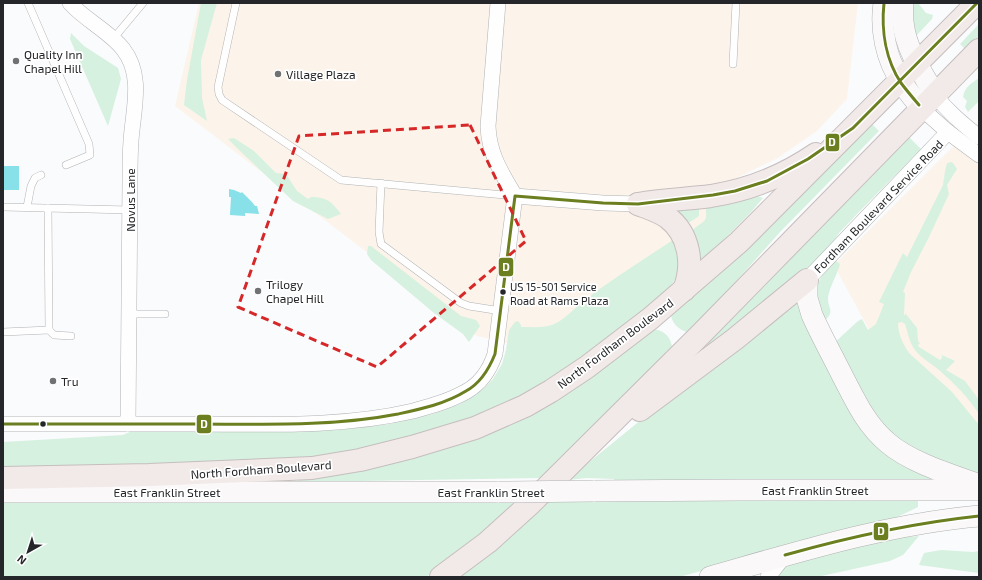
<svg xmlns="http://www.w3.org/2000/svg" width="982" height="580" font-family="'Exo 2',sans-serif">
  <rect width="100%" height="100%" fill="#fafbfd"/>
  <g fill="#fcf4ea">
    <path d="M199 3H858L847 99 817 131 778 158 730 181 719 226 541 351 477 336 175 106Z"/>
    <path d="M979 121V457L923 429 834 265Z"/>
  </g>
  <g fill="#d6f1df">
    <path d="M201 3H217L201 60 202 98 207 121 184 105 187 80Z"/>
    <path d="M910 3H918L926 13 933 15 932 19 916 36Z"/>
    <path d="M979 24V40L967 51 960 44Z"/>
    <path d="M71 33 84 46 118 68 121 79 108 126 70 39Z"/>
    <path d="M979 78V101L968 112 965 107 967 101 963 97C965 86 971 84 979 78Z"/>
    <path d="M870 122 879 131 780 232 690 333C681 331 672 325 671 315Z"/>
    <path d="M907 135 921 149 859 212 839 233 826 252 782 292 689 365 708 337Z"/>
    <path d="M234 138 254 151 276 173 286 174 297 191 308 199 311 197C327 197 332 202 341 214L328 219 293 201 239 150 228 139Z"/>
    <path d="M952 162 957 169 947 185 949 194 928 239 911 272 903 292 905 293 904 315H905V313L917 328 918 341 920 343 918 345 919 347 940 360 942 358V355L955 361 946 370 965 381 979 400V414C968 397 954 383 939 370 931 363 921 358 915 350 909 342 908 333 905 324L902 322 898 323C898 334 903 344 909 353L952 392 979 425V477L893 441 832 345 858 321 862 319 868 330 876 324 884 304 879 302 903 253 907 257 943 185 945 171 947 163Z"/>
    <path d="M754 195 763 198 751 212 704 260 699 261 696 235 692 232C695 225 706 223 706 217 707 213 705 210 706 206Z"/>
    <path d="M679 205 699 207V216L690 222 685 221 676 211Z"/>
    <path d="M673 240 679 248 678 275 670 287 610 339 535 389 502 405 452 426 330 458 3 472V442L123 435 132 431 348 429 390 424 433 414 460 404 477 394 484 388 493 379 502 364 506 350 509 330 515 322 518 321 521 325V327C531 327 543 328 552 325 565 320 575 307 586 299 614 278 644 259 673 240Z"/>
    <path d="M368 246H371L461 316 476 320 480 326 469 342 463 334 434 313 371 260 367 254Z"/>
    <path d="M836 261 840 264C837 275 830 286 828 297 827 308 836 311 825 320 822 313 816 304 816 296 815 284 826 266 836 261Z"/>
    <path d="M795 295 852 408 938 480 614 483V479L587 478 567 480Z"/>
    <path d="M649 329C661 329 669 333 672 346L670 348 623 399 540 478 300 482 298 480 318 477 422 453Z"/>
    <path d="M3 497 518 501 449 562 426 577H3Z"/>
    <path d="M918 500V507L893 519 679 577H454L546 501Z"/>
    <path d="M891 536 908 537 919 536 903 555 890 561 817 577H775L782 569 790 565Z"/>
    <path d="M941 550 973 552 979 551V573L919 565 924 553Z"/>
  </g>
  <g fill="#88e0e9">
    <rect x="3" y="166" width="16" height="24"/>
    <path d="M229 189 234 190 241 193 242 192 252 202 255 206H257L259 214 245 213V216L230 215 231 197H229Z"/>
  </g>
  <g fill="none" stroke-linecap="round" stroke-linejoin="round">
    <defs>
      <g id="lane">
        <path d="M28 3 89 144 90 155 66 165"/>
        <path d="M236 3 218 87 219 94 222 100 341 180 515 196"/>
        <path d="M113 39 143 3"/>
        <path d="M733 64 736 3"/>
        <path d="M381 183 379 232 381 244 461 303 469 306 501 311"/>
        <path d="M3 207 130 210"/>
        <path d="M27 207 31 186 35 178 41 175"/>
        <path d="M130 314H165"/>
        <path d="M49 330 54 335 71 336"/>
        <path d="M3 332 49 330 48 208"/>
      </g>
      <g id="street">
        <path d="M70 3C85 20 110 32 123 49 144 75 133 110 131 141 130 154 130 167 130 181L128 424"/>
        <path d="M498 3 488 126C489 154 501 172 515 196"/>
        <path d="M935 95C948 112 963 124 979 137"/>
        <path d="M922 109 948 132 979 155"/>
        <path d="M515 196 603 203 638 204"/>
        <path d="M807 280 948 132"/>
        <path d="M3 424C65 424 128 424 190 424 264 424 340 428 413 411 431 406 450 401 467 391 481 383 490 369 495 354L515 196"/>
        <path d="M768 577 785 555"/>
      </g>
      <g id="secondary">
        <path d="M884 3C880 29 886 59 901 81 907 91 915 100 922 109"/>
        <path d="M903 3C899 39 918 66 935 95"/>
        <path d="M807 280V298L812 315C821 335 832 355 842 375 855 400 866 425 888 443 910 462 949 474 977 484"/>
        <path d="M593 491 740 490H979"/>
        <path d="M3 492H499"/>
        <path d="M710 577C798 552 887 524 979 516"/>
      </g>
      <g id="highway">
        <path d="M638 204C663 200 687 199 711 196 749 190 784 176 816 154"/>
        <path d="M638 204C648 208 658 211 667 217 690 234 694 265 684 290"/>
        <path d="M640 410 735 339 807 280"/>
        <path d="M3 478 149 475 312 468 360 460 412 447 475 428 525 406 551 391 587 367 651 318 739 242 977 3"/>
        <path d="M441 577 488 542 531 503 702 333 979 50"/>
      </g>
    </defs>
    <use href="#lane" stroke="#b1b2b4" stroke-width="8"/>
    <use href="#street" stroke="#b1b2b4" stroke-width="16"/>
    <use href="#secondary" stroke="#b1b2b4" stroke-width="22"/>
    <use href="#highway" stroke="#c6bebe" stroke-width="24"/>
    <use href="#lane" stroke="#fefeff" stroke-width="7"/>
    <use href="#street" stroke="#fefeff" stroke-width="15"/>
    <use href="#secondary" stroke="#faf8f8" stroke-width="21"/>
    <use href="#highway" stroke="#f2eae9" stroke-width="22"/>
    <defs>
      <path id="secondary-bridge" d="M499 492 593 491"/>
    </defs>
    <use href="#secondary-bridge" stroke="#b1b2b4" stroke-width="22" stroke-linecap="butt"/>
    <use href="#secondary-bridge" stroke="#faf8f8" stroke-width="21"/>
    <defs>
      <g id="bus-1">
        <path d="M884 3C881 31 886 60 901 83 907 91 913 98 919 105"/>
        <path d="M3 424C66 424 130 424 193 424 261 424 331 427 398 414 421 409 445 404 466 391 481 383 489 369 495 354L515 196 603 203 638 204 713 195 735 191 767 181 808 159 853 128 977 3"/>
        <path d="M785 555C849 537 913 523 979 516"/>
      </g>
    </defs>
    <use href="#bus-1" stroke="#fff" stroke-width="6"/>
    <use href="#bus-1" stroke="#6b7f21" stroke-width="3"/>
  </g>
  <path fill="none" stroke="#d62828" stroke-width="3" stroke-dasharray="8 5" stroke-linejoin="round" d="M470 125 526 241 377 367 238 307 299 136Z"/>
  <g fill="#6f7173" stroke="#fff" stroke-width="1.5">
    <circle cx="16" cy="61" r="4"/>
    <circle cx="278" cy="74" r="4"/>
    <circle cx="258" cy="291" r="4"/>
    <circle cx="53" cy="381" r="4"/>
  </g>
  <g fill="#242629" stroke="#fff" stroke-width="1.5">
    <circle cx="503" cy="292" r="3.5"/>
    <circle cx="43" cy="424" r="3.5"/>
  </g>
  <g text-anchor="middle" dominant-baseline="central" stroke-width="3.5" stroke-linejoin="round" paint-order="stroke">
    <g font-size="11" fill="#242629" stroke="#fff" text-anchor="start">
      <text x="510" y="286">US 15-501 Service<tspan x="510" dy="14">Road at Rams Plaza</tspan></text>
    </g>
    <g font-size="12" fill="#242629" stroke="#fff" text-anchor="start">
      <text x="24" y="54">Quality Inn<tspan x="24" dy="14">Chapel Hill</tspan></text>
      <text x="286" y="74">Village Plaza</text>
      <text x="266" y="284">Trilogy<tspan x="266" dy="14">Chapel Hill</tspan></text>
      <text x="61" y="381">Tru</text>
    </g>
    <g font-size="12" fill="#242629" stroke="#fff">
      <text transform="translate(130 200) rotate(-90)">Novus Lane</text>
      <text transform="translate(878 206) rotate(-46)">Fordham Boulevard Service Road</text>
      <text transform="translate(615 343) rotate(-37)">North Fordham Boulevard</text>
      <text transform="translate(261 469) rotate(-4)">North Fordham Boulevard</text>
      <text x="815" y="490">East Franklin Street</text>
      <text x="167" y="492">East Franklin Street</text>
      <text x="491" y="492">East Franklin Street</text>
    </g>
  </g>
  <g stroke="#fff" stroke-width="1.5">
    <rect x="825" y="133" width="15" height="19" rx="4" fill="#6b7f21"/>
    <rect x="498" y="257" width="16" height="20" rx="4" fill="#6b7f21"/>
    <rect x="196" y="414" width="16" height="20" rx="4" fill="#6b7f21"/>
    <rect x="873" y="522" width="16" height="19" rx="4" fill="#6b7f21"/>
  </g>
  <g font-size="11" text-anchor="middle" font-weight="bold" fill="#fff">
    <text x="832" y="146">D</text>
    <text x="506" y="271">D</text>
    <text x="204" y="428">D</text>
    <text x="881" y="535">D</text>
  </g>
  <rect width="982" height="580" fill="none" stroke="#242629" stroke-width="8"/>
  <g transform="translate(28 552) rotate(219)" stroke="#ffffff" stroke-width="3" paint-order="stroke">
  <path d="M0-3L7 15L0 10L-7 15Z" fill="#242629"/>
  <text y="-6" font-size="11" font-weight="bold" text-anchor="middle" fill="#242629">N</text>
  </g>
</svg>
